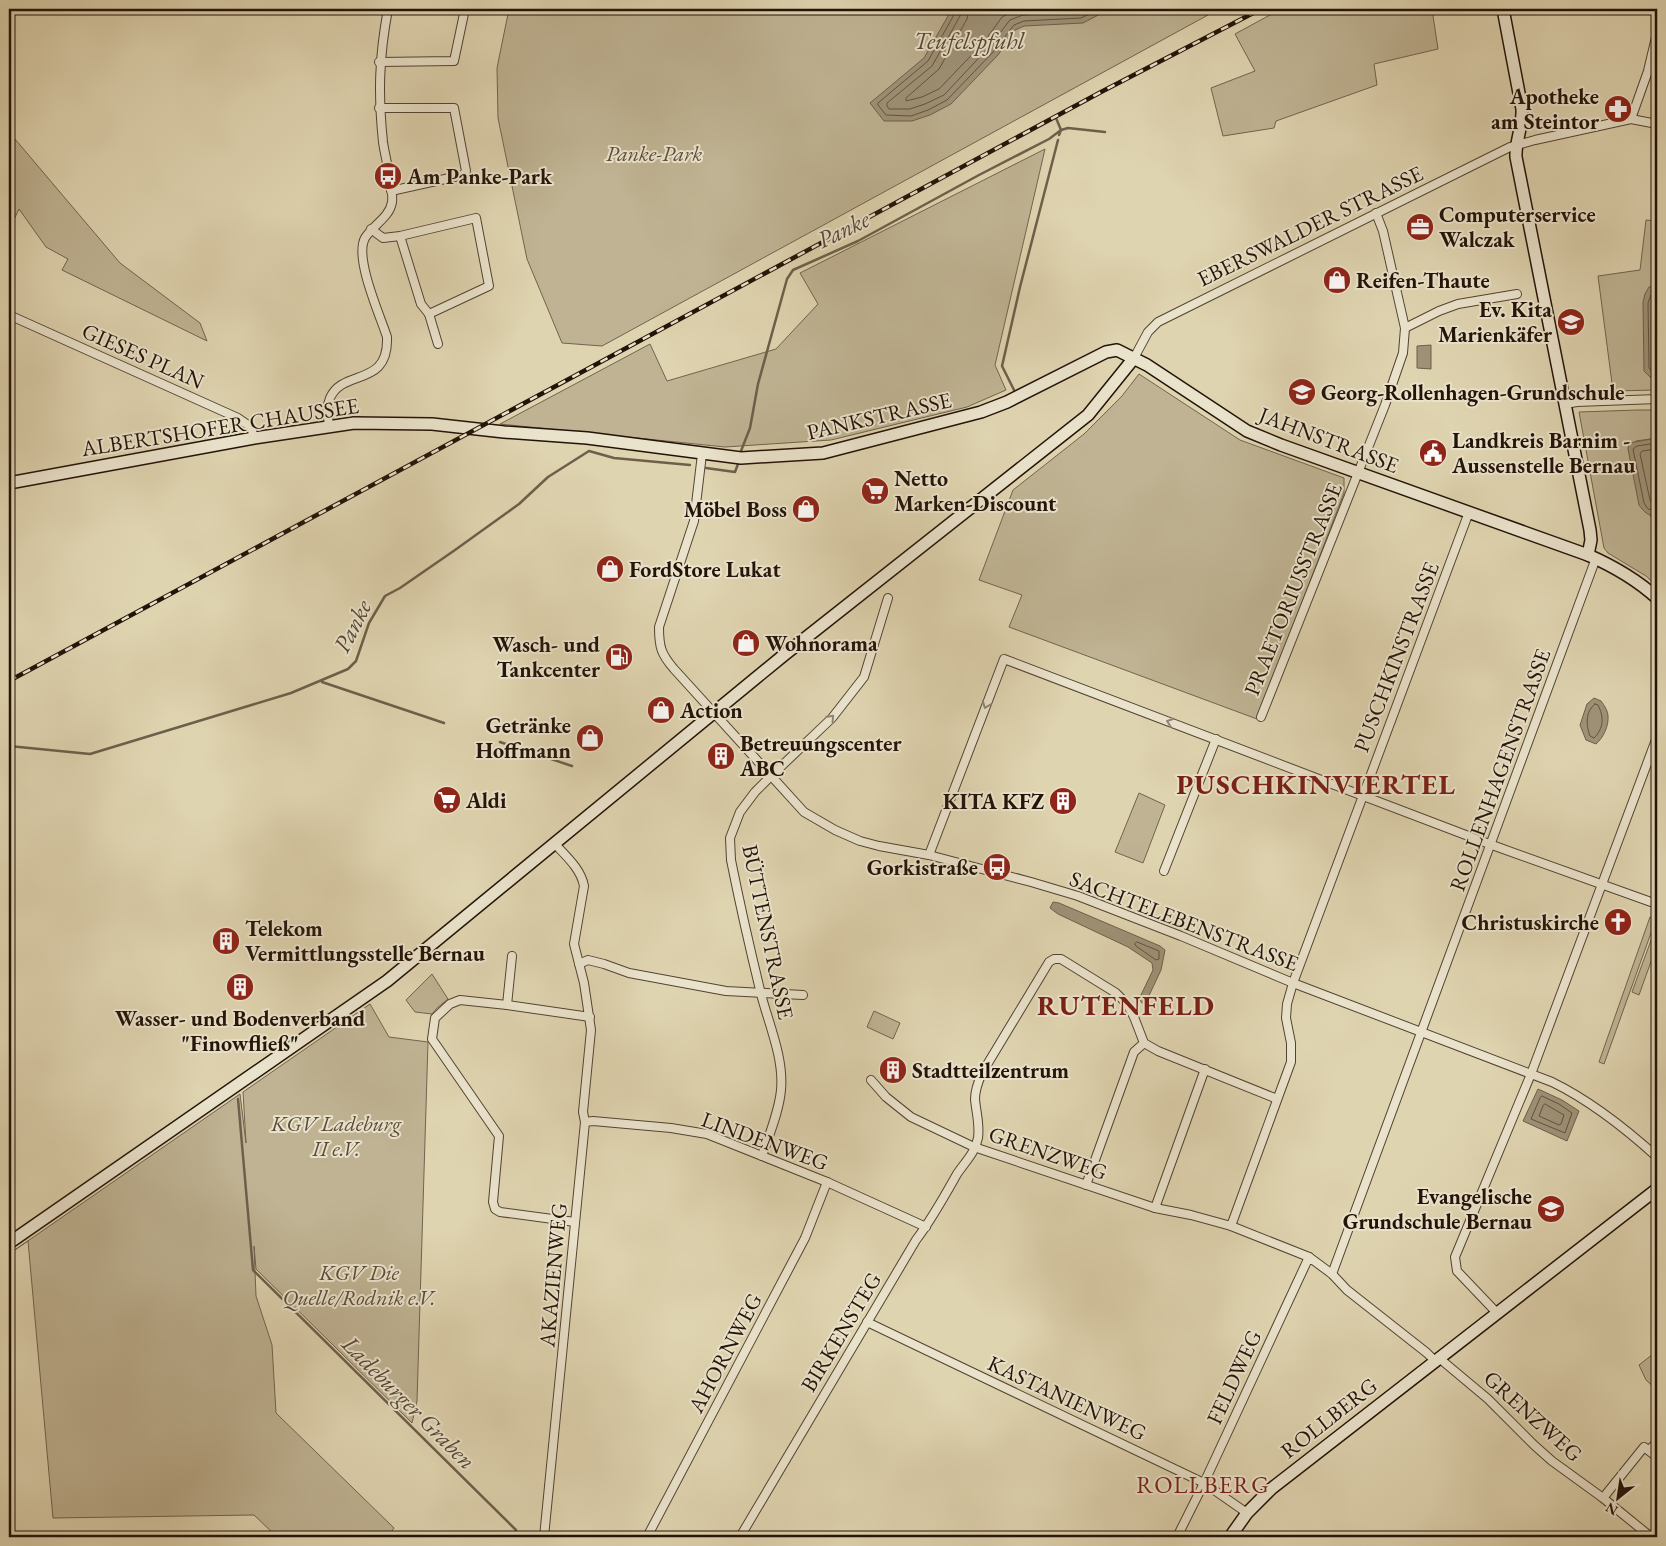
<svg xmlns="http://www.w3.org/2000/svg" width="1666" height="1546" font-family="'EB Garamond',serif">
  <rect width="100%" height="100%" fill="#dfd4b0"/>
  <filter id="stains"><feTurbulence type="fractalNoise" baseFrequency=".004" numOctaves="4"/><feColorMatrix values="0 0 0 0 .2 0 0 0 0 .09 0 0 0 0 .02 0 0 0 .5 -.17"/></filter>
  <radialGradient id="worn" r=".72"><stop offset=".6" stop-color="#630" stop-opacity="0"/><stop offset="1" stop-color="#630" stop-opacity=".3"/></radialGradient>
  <g fill="#bfb393" stroke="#71634e">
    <path d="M509 9H1219L602 346 562 343 527 259 498 118 497 68Z"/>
    <path d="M1281 9H1432L1438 49 1374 64 1377 85 1276 121 1274 128 1223 136 1211 88 1255 71 1235 34Z"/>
    <path d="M9 132 120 263 200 323 207 341 62 270 68 259 46 247 19 209 9 230Z"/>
    <path d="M1045 149 995 365 1006 390 967 407 831 440 725 447 500 424 650 344 667 381 776 349 818 304 800 273Z"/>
    <path d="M1646 220 1657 221V286L1656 285 1650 377 1657 380V390L1613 391 1598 276 1640 270Z"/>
    <path d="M1139 374 1240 440 1344 478V493L1257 719 1009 627 1022 595 979 580 1013 490 1084 434 1122 396Z"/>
    <path d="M1637 410H1657V438L1636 441 1650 516H1657V586L1646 576 1608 553 1604 548 1579 412Z"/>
    <path d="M1139 793 1165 805 1143 863 1115 852Z"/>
    <path d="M1650 917 1656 919 1604 1064 1599 1062Z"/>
    <path d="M1657 924V945L1639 995 1632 992Z"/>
    <path d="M432 974 448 999 437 1008 432 1014 415 1012 406 1000Z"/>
    <path d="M370 1004 389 1037 428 1042 417 1401 412 1423 256 1269 254 1246 256 1296 272 1345 276 1413 394 1528 391 1532 397 1537H277L254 1515 53 1518 28 1241 9 1254 240 1094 246 1143 243 1092Z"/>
    <path d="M874 1011 900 1023 893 1039 867 1027Z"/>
    <path d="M1657 1335V1390L1646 1380 1639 1365 1653 1354 1655 1337Z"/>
  </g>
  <g fill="#9f9277" stroke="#6d5f4b">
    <path d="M952 9H1110L1083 23 1024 26 1015 30 998 55 951 104 930 115 912 121H884L870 103 924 58Z"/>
    <path d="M1656 285 1657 286V380L1650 377 1644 371 1643 302 1645 294 1649 287Z"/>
    <path d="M1431 345V369L1417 368V346Z"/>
    <path d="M1657 438V516C1648 516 1644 512 1639 505L1628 449 1629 443Z"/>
    <path d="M1594 698 1601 701C1604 705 1608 711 1608 716 1609 726 1603 738 1596 744L1586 740 1580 725 1587 704Z"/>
    <path d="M1053 902 1059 903 1160 946 1165 950 1161 970 1146 1002 1142 1003 1139 999 1153 970 1152 963 1128 947 1058 914 1050 908Z"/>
    <path d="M1538 1089 1562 1100 1579 1111 1567 1141 1523 1121Z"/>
  </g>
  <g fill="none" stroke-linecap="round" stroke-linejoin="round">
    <g stroke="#615240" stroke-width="1">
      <path d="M955 9V13L928 61 878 103V105L886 115 911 116 928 110 947 100 994 51 1014 25 1024 21 1081 18 1100 9"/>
      <path d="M962 9 960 16 932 66 887 103V106L889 109H910L925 104 944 95 989 47 1010 20 1023 15 1080 12 1086 9"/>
      <path d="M969 9 967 19 939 69 906 98V101L922 97 939 89 984 42 1002 17 1017 9"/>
      <path d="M1657 290 1652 292 1648 303 1649 368 1653 373 1657 375"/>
      <path d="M1657 297 1654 304 1655 366 1657 368"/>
      <path d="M1657 443 1637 446 1633 449 1644 503 1648 509 1657 511"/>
      <path d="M1657 449 1642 451 1640 454 1650 500 1653 504H1657"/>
      <path d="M1595 704 1598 705C1604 717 1604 728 1594 738L1590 736C1586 725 1585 712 1595 704Z"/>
      <path d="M1137 942 1159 951V959L1156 960 1136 946 1135 944Z"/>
      <path d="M1542 1096 1559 1104 1572 1113 1565 1133 1531 1119 1540 1098Z"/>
      <path d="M1545 1104 1564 1115 1561 1124 1559 1125 1539 1116 1543 1106Z"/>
    </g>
    <g stroke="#6d5f4b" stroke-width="2.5">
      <path d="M1059 135 1061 130 1068 128 1105 132"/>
      <path d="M1014 390 1002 366 1020 287 1058 140"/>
      <path d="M741 451 750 428 758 384 787 279 793 270 858 241 979 175 1049 139 1061 130 1056 118"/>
      <path d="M706 468 735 472 738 464"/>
      <path d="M322 682 444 723"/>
      <path d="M500 742 572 766"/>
      <path d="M9 746 90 754 291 693 348 669 356 661 369 623 385 596 400 588 455 550 519 504 548 477 589 451 614 458 690 465"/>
      <path d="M238 1099 253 1270 516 1530"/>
    </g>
    <defs>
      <g id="street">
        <path d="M379 62 454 61 465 9"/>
        <path d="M379 108H454L466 171 463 175 391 191"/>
        <path d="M1631 119 1648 71 1657 33"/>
        <path d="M371 229 383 238 400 236 476 218 489 286 429 314"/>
        <path d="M400 236 421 304 429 314 438 344"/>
        <path d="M9 315 238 418 251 427 254 438"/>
        <path d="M1405 328 1439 311 1458 304 1517 294"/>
        <path d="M1134 358 1148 332 1158 322 1510 147 1535 140 1631 119 1657 124"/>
        <path d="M1565 404 1577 402 1657 399"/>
        <path d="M329 426C328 417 326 407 330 398 343 368 389 388 387 337 380 315 354 258 365 238 372 226 390 217 392 202 394 190 385 157 383 142 378 94 379 57 388 9"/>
        <path d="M702 454 694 521 659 627C659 647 661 654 674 669L804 812 835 830 860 841 879 846 929 855 1031 882 1078 896 1181 936 1293 983 1552 1082C1591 1101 1625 1128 1657 1157"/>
        <path d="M1261 717 1385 405 1403 353 1405 328 1383 231 1376 213"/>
        <path d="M929 855 1004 659 1492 845 1651 902"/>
        <path d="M1164 871 1216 739"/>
        <path d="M579 964 588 960 604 964 629 973 726 991 803 995"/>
        <path d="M507 1005 512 956"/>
        <path d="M871 1080 886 1097 911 1117 974 1147 1155 1208 1191 1215 1231 1226 1291 1062V1043L1286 1018 1287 1004 1293 983 1469 512"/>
        <path d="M585 1122 593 1121 671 1128 707 1134 827 1182 926 1227"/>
        <path d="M762 1156C769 1135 779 1112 781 1090 784 1058 769 1025 761 994 750 949 740 905 731 860L730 838 740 812 755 792 771 776 832 718 864 677 888 598"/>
        <path d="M1086 1185 1134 1052 1144 1043"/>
        <path d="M1155 1208 1205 1069"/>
        <path d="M575 1222 500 1212 495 1209 493 1202 499 1136 432 1039 435 1018 450 1004 460 1000 507 1005 590 1017"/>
        <path d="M1231 1226 1309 1257"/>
        <path d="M1332 1274 1596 558"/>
        <path d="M1497 1313 1457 1271 1455 1257 1531 1074 1657 737"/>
        <path d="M867 1322 1204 1483 1247 1513"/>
        <path d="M1439 1358 1488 1399 1534 1445 1552 1461 1603 1498 1651 1537"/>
        <path d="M1649 1450 1657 1442"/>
        <path d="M1603 1498 1644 1447 1657 1457"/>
        <path d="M544 1537 585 1122 583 1112 591 1030 584 983 574 944 584 886C581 869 566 856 555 844"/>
        <path d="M647 1537 805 1238 827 1182"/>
        <path d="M740 1537 916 1240C932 1219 944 1197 957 1174 965 1162 975 1153 978 1138 980 1124 976 1112 975 1099 975 1090 978 1082 982 1073L1049 962 1054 959H1061L1116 993 1127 1004 1134 1017 1144 1043 1158 1051 1277 1099"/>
        <path d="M1177 1537 1204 1483 1309 1257 1332 1274 1347 1290 1427 1353 1435 1361"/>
      </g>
      <g id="secondary">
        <path d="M1503 9 1522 109C1523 126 1515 142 1516 157L1590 530 1591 540 1588 555"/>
        <path d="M9 483 254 438 354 423 432 424 504 432 587 438 741 458 823 453 981 412 1007 402 1106 352 1117 350 1147 365 1247 431 1281 445 1588 555C1613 566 1636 579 1657 598"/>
        <path d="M9 1243 387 981 784 655 1088 415 1134 358"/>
        <path d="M1230 1537 1247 1513 1271 1489 1657 1189"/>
      </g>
    </defs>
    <use href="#street" stroke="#524332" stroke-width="10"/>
    <use href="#secondary" stroke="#231308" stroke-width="14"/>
    <use href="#street" stroke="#eae3cc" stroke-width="8"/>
    <use href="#secondary" stroke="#eae3cc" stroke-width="11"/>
    <defs>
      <path id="rail" d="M9 681 1101 92 1261 9"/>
    </defs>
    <use href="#rail" stroke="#231308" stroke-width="4.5"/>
    <use href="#rail" stroke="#eae3cc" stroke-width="2.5" stroke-dasharray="8" stroke-linecap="butt"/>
  </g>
  <defs><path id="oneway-chevron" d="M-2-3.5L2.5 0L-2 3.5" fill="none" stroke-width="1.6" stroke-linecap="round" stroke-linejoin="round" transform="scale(1.25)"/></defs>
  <g stroke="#908574">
    <use href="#oneway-chevron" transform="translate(986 705) rotate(111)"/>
    <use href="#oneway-chevron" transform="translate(831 718) rotate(-48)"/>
    <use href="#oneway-chevron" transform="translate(1170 722) rotate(-160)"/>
  </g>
  <defs>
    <symbol id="pharmacy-disc" viewBox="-11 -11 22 22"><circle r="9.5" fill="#8f2418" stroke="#eae3cc"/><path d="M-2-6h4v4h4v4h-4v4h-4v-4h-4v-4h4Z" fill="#fff"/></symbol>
    <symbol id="bus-disc" viewBox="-11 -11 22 22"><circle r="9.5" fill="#8f2418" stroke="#eae3cc"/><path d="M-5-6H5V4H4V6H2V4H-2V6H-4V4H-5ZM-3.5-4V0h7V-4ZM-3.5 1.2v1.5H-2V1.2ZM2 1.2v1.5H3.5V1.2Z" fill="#fff"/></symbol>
    <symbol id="office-disc" viewBox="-11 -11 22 22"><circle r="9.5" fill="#8f2418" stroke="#eae3cc"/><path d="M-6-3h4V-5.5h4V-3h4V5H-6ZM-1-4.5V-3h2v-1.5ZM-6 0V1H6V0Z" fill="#fff"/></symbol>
    <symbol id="shop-disc" viewBox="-11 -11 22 22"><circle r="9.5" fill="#8f2418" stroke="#eae3cc"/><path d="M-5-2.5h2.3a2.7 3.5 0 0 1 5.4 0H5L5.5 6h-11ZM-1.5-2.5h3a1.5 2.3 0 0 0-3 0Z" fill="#fff"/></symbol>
    <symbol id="school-disc" viewBox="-11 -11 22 22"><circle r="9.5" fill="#8f2418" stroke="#eae3cc"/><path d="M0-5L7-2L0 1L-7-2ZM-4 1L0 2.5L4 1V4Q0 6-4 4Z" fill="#fff"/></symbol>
    <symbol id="civic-disc" viewBox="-11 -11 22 22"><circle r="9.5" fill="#8f2418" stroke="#eae3cc"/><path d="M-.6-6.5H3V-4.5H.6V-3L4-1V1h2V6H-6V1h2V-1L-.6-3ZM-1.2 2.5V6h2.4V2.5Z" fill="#fff"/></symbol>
    <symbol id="supermarket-disc" viewBox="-11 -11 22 22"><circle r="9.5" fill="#8f2418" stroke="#eae3cc"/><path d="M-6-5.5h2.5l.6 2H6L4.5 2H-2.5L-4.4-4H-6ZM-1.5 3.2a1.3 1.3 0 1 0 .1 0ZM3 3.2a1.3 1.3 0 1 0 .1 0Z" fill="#fff"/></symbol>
    <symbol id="fuel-disc" viewBox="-11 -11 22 22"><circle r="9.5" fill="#8f2418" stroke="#eae3cc"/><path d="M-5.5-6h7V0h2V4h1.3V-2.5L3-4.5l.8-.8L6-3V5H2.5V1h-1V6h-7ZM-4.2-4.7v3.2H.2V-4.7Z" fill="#fff"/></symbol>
    <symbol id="building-disc" viewBox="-11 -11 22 22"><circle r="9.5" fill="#8f2418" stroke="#eae3cc"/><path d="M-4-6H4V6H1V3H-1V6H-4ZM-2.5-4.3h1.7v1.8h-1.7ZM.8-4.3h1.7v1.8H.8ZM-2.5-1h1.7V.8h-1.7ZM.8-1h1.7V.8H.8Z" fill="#fff"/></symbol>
    <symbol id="church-disc" viewBox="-11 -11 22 22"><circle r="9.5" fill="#8f2418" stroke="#eae3cc"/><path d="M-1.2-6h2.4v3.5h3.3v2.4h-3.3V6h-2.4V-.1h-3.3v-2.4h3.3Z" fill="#fff"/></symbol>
  </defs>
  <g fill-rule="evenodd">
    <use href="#pharmacy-disc" x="1602" y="93" width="32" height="32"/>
    <use href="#bus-disc" x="372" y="160" width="32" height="32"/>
    <use href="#office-disc" x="1404" y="211" width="32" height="32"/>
    <use href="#shop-disc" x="1321" y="264" width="32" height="32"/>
    <use href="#school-disc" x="1555" y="306" width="32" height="32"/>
    <use href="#school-disc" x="1286" y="376" width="32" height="32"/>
    <use href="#civic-disc" x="1417" y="437" width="32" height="32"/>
    <use href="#supermarket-disc" x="859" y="475" width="32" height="32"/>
    <use href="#shop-disc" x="790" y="493" width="32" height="32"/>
    <use href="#shop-disc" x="594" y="553" width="32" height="32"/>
    <use href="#shop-disc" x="730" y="627" width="32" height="32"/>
    <use href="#fuel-disc" x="603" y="641" width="32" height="32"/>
    <use href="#shop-disc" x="645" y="694" width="32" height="32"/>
    <use href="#shop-disc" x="574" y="722" width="32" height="32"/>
    <use href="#building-disc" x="705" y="740" width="32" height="32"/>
    <use href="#supermarket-disc" x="431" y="784" width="32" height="32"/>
    <use href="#building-disc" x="1047" y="785" width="32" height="32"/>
    <use href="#bus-disc" x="981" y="851" width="32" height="32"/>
    <use href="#church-disc" x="1602" y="906" width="32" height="32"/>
    <use href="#building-disc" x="210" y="925" width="32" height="32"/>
    <use href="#building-disc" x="224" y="971" width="32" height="32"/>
    <use href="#building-disc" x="877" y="1054" width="32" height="32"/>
    <use href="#school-disc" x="1535" y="1193" width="32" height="32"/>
  </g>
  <g text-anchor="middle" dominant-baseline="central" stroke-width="4" stroke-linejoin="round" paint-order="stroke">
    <g font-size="22" font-weight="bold" fill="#231308" stroke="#eae3cc" text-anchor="start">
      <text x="1599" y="96" text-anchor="end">Apotheke<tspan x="1599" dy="25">am Steintor</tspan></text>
      <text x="407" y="176">Am Panke-Park</text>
      <text x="1439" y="214">Computerservice<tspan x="1439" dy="25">Walczak</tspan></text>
      <text x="1356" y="280">Reifen-Thaute</text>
      <text x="1552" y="309" text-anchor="end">Ev. Kita<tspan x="1552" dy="25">Marienkäfer</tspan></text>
      <text x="1321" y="392">Georg-Rollenhagen-Grundschule</text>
      <text x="1452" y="440">Landkreis Barnim -<tspan x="1452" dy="25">Aussenstelle Bernau</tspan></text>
      <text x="894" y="478">Netto<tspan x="894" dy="25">Marken-Discount</tspan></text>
      <text x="787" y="509" text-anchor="end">Möbel Boss</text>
      <text x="629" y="569">FordStore Lukat</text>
      <text x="765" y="643">Wohnorama</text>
      <text x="600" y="644" text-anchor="end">Wasch- und<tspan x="600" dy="25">Tankcenter</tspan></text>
      <text x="680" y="710">Action</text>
      <text x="571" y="725" text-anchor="end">Getränke<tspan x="571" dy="25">Hoffmann</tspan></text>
      <text x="740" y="743">Betreuungscenter<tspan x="740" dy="25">ABC</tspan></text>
      <text x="466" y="800">Aldi</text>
      <text x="1044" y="801" text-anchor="end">KITA KFZ</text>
      <text x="978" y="867" text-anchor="end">Gorkistraße</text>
      <text x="1599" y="922" text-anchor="end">Christuskirche</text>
      <text x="245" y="928">Telekom<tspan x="245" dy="25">Vermittlungsstelle Bernau</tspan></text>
      <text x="240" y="1018" text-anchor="middle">Wasser- und Bodenverband<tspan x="240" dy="25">"Finowfließ"</tspan></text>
      <text x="912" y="1070">Stadtteilzentrum</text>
      <text x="1532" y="1196" text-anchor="end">Evangelische<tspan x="1532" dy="25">Grundschule Bernau</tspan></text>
    </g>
    <g font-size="22" font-style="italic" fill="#5a4b39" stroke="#eae3cc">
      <text x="654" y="153">Panke-Park</text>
      <text x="336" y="1123">KGV Ladeburg<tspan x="336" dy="25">II e.V.</tspan></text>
      <text x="359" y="1272">KGV Die<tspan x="359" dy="25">Quelle/Rodnik e.V.</tspan></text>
    </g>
    <g font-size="22" fill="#231308" stroke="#eae3cc">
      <text transform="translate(1310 226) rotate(-26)">EBERSWALDER STRASSE</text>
      <text transform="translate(143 356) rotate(24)">GIESES PLAN</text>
      <text transform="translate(879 416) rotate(-13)">PANKSTRASSE</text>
      <text transform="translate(220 427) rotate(-9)">ALBERTSHOFER CHAUSSEE</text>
      <text transform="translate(1329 440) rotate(21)">JAHNSTRASSE</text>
      <text transform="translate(1293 589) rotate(-68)">PRAETORIUSSTRASSE</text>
      <text transform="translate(1396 657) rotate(-69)">PUSCHKINSTRASSE</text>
      <text transform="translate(1500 770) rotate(-70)">ROLLENHAGENSTRASSE</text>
      <text transform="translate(1184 921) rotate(21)">SACHTELEBENSTRASSE</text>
      <text transform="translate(768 932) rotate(78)">BÜTTENSTRASSE</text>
      <text transform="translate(765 1141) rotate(20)">LINDENWEG</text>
      <text transform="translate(1048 1153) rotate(19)">GRENZWEG</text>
      <text transform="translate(553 1275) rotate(-85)">AKAZIENWEG</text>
      <text transform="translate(841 1332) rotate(-59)">BIRKENSTEG</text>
      <text transform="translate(725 1353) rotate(-62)">AHORNWEG</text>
      <text transform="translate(1234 1377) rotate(-65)">FELDWEG</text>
      <text transform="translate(1067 1398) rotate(25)">KASTANIENWEG</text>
      <text transform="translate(1533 1416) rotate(42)">GRENZWEG</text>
      <text transform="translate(1329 1418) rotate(-38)">ROLLBERG</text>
    </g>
    <g font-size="24" font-style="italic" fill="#554634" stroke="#eae3cc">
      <text x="969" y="40">Teufelspfuhl</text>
      <text transform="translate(843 229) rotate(-26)">Panke</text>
      <text transform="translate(352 626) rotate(-63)">Panke</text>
      <text transform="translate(409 1402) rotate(45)">Ladeburger Graben</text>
    </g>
    <g font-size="24" letter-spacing="1" fill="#7a1f14" stroke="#eae3cc">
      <text x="1203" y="1484">ROLLBERG</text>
    </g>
    <g font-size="28" font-weight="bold" letter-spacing="1" fill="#7a1f14" stroke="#eae3cc">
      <text x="1316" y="784">PUSCHKINVIERTEL</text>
      <text x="1126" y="1005">RUTENFELD</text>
    </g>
  </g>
  <rect width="1666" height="1546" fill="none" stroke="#dfd4b0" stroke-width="30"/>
  <rect x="10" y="10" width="1646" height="1526" fill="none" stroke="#231308" stroke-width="2.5"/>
  <rect x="15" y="15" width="1636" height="1516" fill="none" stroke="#231308"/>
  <g transform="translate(1618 1498) rotate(210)" stroke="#eae3cc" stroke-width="4" paint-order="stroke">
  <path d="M0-4L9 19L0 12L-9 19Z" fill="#231308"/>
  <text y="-8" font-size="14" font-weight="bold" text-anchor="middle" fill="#231308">N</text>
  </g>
  <rect width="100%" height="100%" filter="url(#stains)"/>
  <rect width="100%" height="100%" fill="url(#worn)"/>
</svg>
